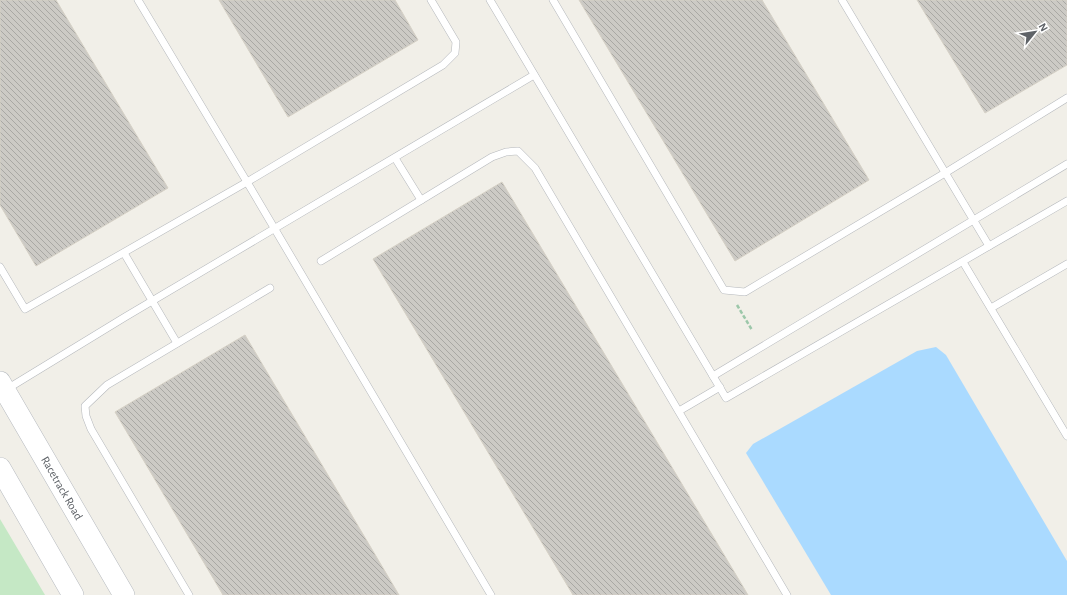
<svg xmlns="http://www.w3.org/2000/svg" width="1067" height="595" font-family="'Alegreya Sans',sans-serif">
  <defs>
    <pattern id="building-back-hatch" width="6" height="6" patternUnits="userSpaceOnUse"><rect width="6" height="6" fill="#cccac5"/><path d="M-1 5l2 2M0 0l6 6M5-1l2 2" fill="none" stroke="#a9a8a4"/></pattern>
  </defs>
  <rect width="100%" height="100%" fill="#f1efe8"/>
  <path fill="#c5e8c5" d="M0 519 45 595H0Z"/>
  <path fill="#aadaff" d="M936 347 946 355 1067 561V595H831L746 453 753 444 917 351Z"/>
  <g fill="url(#building-back-hatch)" stroke="#d6d1c6">
    <path d="M0 0H56L168 188 36 266 0 205Z"/>
    <path d="M219 0H395L418 40 288 117Z"/>
    <path d="M579 0H762L869 180 735 261Z"/>
    <path d="M917 0H1067V65L985 113Z"/>
    <path d="M502 182 748 595H573L373 259Z"/>
    <path d="M245 335 399 595H223L115 412Z"/>
  </g>
  <g fill="none" stroke-linecap="round" stroke-linejoin="round">
    <defs>
      <g id="lane">
        <path d="M138 0 247 182 491 595"/>
        <path d="M490 0 726 398 1067 201"/>
        <path d="M553 0 724 290 745 292 945 173 1067 98"/>
        <path d="M842 0 989 246"/>
        <path d="M395 158 421 200"/>
        <path d="M124 253 177 343"/>
        <path d="M321 261 492 157 506 152 518 151 535 168 787 595"/>
        <path d="M963 262 1067 436"/>
        <path d="M0 267 25 309 247 182 443 65 455 53 456 42 431 0"/>
        <path d="M991 308 1067 264"/>
        <path d="M713 376 1067 164"/>
        <path d="M7 389 125 317 534 75"/>
        <path d="M679 411 720 387"/>
        <path d="M189 595 91 429 86 416 85 406 107 385 270 288"/>
      </g>
      <g id="secondary">
        <path d="M0 382 124 595"/>
        <path d="M0 468 73 595"/>
      </g>
    </defs>
    <use href="#lane" stroke="#b5b8bc" stroke-width="8"/>
    <use href="#secondary" stroke="#b6babf" stroke-width="22"/>
    <path stroke="#9cc7a9" stroke-width="2.5" stroke-dasharray="4 2" stroke-linecap="butt" d="M737 305 752 330"/>
    <use href="#lane" stroke="#fff" stroke-width="7"/>
    <use href="#secondary" stroke="#fff" stroke-width="21"/>
  </g>
  <g text-anchor="middle" dominant-baseline="central" stroke-width="3.5" stroke-linejoin="round" paint-order="stroke">
    <g font-size="12" fill="#5f6368" stroke="#fff">
      <text transform="translate(62 488) rotate(60)">Racetrack Road</text>
    </g>
  </g>
  <g transform="translate(1035 32) rotate(60)" stroke="#ffffff" stroke-width="3" paint-order="stroke">
  <path d="M0-3L7 15L0 10L-7 15Z" fill="#5f6368"/>
  <text y="-6" font-size="11" font-weight="bold" text-anchor="middle" fill="#5f6368">N</text>
  </g>
</svg>
